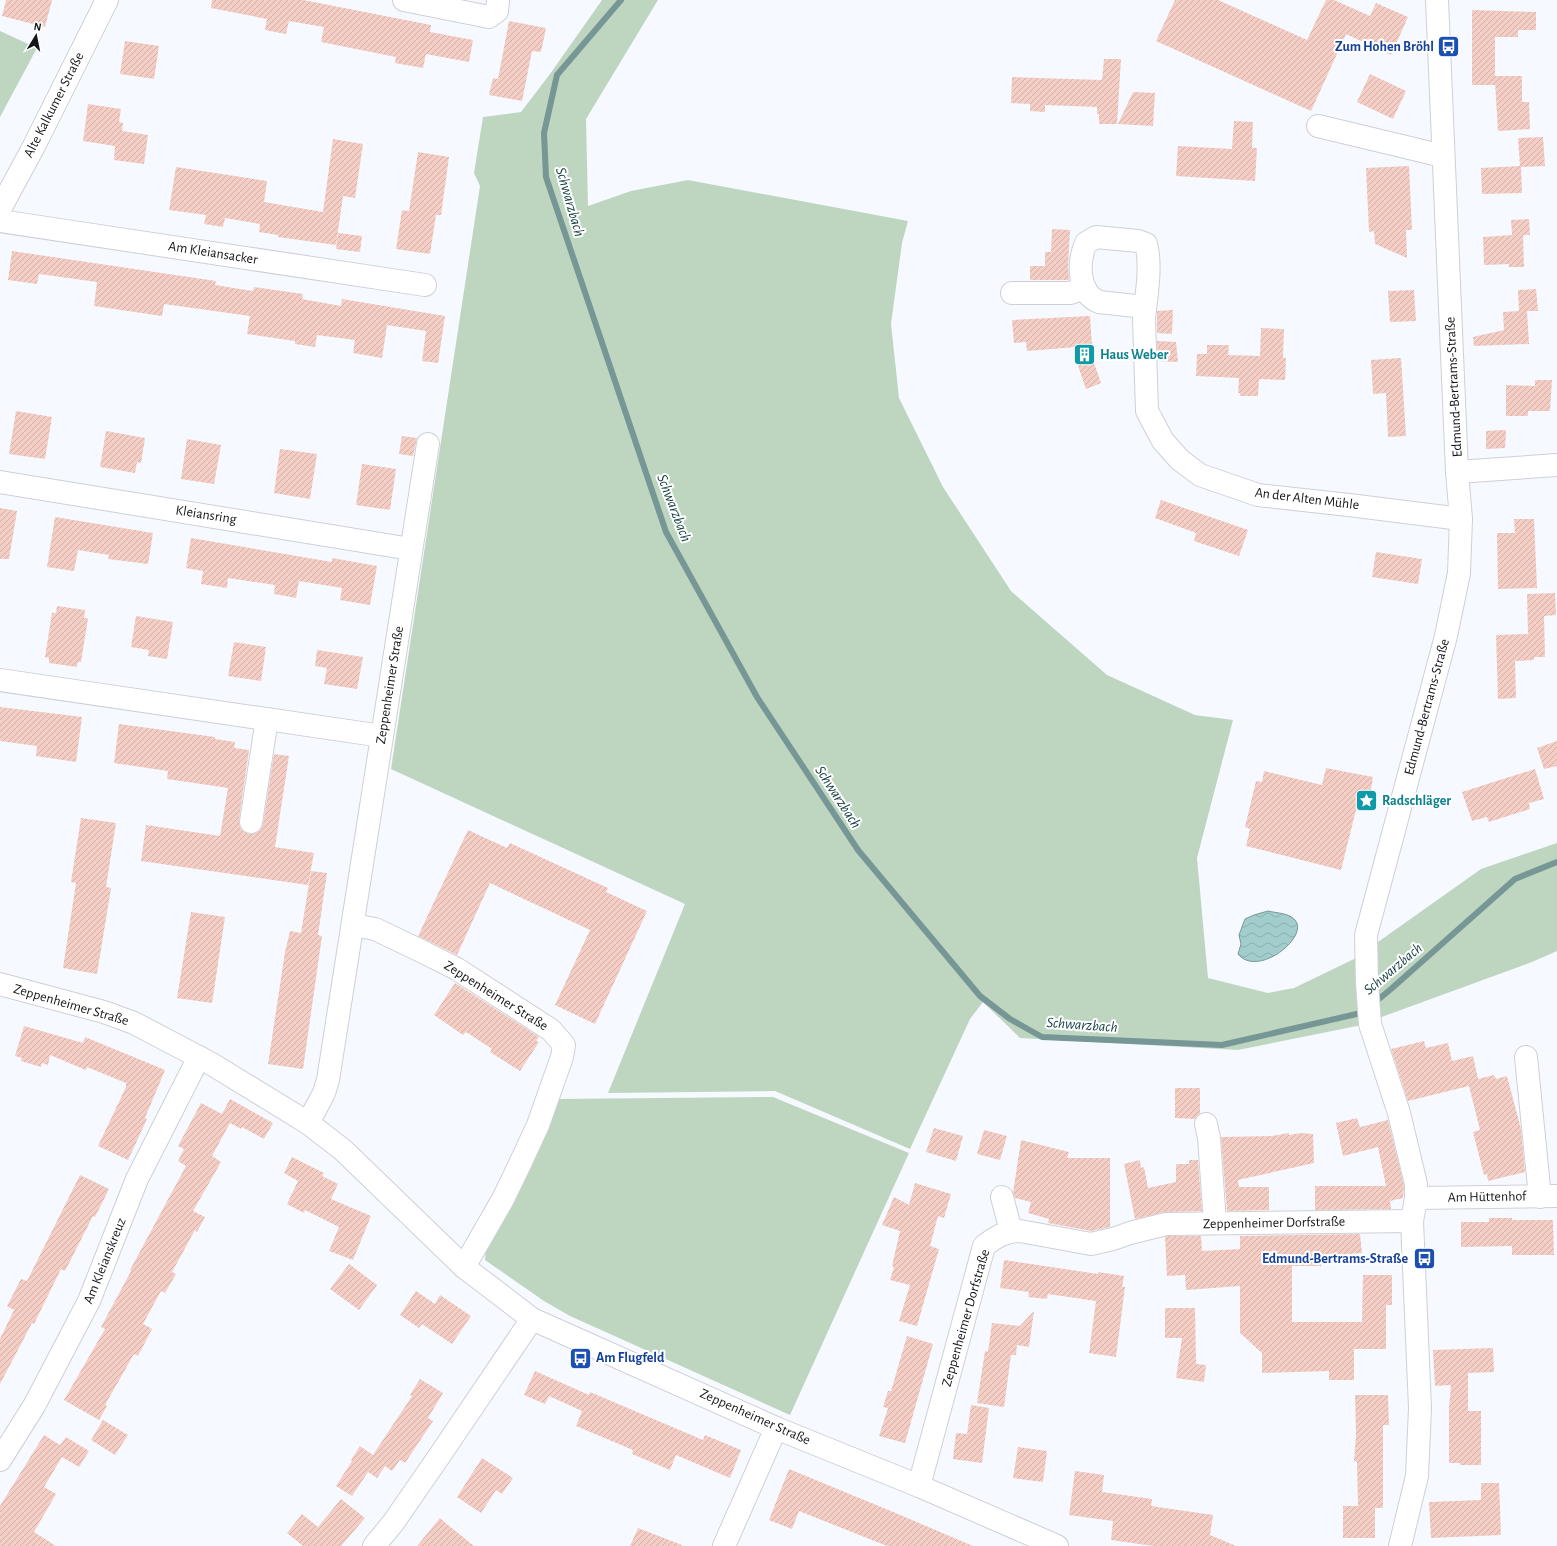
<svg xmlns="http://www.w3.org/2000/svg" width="1557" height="1546" font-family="'Alegreya Sans',sans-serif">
  <defs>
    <pattern id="water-waves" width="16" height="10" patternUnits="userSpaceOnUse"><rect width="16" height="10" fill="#a2cdcd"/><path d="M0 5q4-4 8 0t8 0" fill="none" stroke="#8bafaf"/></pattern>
    <pattern id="building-hatch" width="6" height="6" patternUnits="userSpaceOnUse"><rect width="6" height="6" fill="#f4cec5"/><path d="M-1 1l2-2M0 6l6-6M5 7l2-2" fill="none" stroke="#d0b0a8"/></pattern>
  </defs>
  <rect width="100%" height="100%" fill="#f6f9ff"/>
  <g fill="#bed6c0">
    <path d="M602 0H658L586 119 588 206 631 191 688 180 908 221 902 243 891 324 899 398 943 487 1011 591 1107 675 1195 715 1233 720 1197 858 1208 978 1268 993 1294 988 1354 959 1481 869 1557 843V951L1532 962 1357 1026 1238 1050 1020 1038 983 1002 970 1019 910 1149 775 1091 608 1093 685 904 391 769 480 186 474 173 483 117 521 112 550 74Z"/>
    <path d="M0 31 37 48 0 117Z"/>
    <path d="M773 1097 909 1153 790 1415 570 1316 544 1301 485 1260 486 1248 556 1099Z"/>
  </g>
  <path fill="url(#water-waves)" stroke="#779696" d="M1268 911C1276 913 1288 913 1294 919 1312 935 1258 979 1238 954L1241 944 1239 935 1245 919 1254 915Z"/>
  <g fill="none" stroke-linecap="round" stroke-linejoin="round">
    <g stroke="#779696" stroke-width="6">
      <path d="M621 0 557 75 544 133 546 177 666 532 757 697 858 850 980 996 1010 1019 1042 1037 1222 1045 1361 1013 1364 1011"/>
      <path d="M1373 1004 1391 989 1515 879 1557 862"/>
    </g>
  </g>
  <g fill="url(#building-hatch)">
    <path d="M6 0H52L45 27 2 16Z"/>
    <path d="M212 0H303L431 25 430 32 473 40 469 62 426 54 423 68 395 63 396 57 321 42 324 27 289 21 286 34 265 30 267 19 211 8Z"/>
    <path d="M1175 0H1218L1307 40 1326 0H1334L1370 16 1376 3 1408 17 1391 55 1346 34 1311 111 1156 41Z"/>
    <path d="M1472 10 1536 12V30H1518V37H1495V76H1522V102H1529L1530 129 1498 131 1495 82V85H1472Z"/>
    <path d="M509 21 546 28 541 52 532 51 522 101 489 95 493 78 498 79Z"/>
    <path d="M125 41 159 46 154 79 120 74Z"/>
    <path d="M1104 59H1121L1117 124H1099V114H1097V107L1045 105V112L1030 111V104L1011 103 1012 77 1102 80Z"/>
    <path d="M1370 74 1406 91 1393 119 1357 102Z"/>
    <path d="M1133 92 1155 93 1153 126 1118 124Z"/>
    <path d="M88 104 121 109 119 122 123 123 122 131 148 135 144 164 114 160 115 146 83 141Z"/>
    <path d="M1234 121 1253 122 1252 148H1257L1255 181 1176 176 1178 146 1232 149Z"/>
    <path d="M1543 137 1545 166 1521 167 1522 193 1482 194 1481 168 1520 166 1518 138Z"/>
    <path d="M333 139 363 144 355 198 343 196 336 245 278 237V235L259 232 260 224 225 218 223 227 204 224 206 215 169 210 176 167 267 181 264 202 323 212Z"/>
    <path d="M418 152 449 157 441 215H436L430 254 396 249 402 210 409 211Z"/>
    <path d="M1409 166 1412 230H1406L1407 258 1375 244 1374 231 1369 232 1366 168Z"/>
    <path d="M1529 219 1530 235H1523L1524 267H1509V264L1484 265 1483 237 1512 235 1511 220Z"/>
    <path d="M1052 229 1070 230 1068 266 1069 280H1030V266H1045V252H1051Z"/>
    <path d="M338 233 362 236 360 252 336 249Z"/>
    <path d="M12 251 216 281 215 285 253 291 254 287 303 294 302 299 341 306 342 299 445 316 438 363 422 361 426 331 387 325 382 358 353 353 355 340 317 335 315 347 295 344V341L247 334 250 316 164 304 162 316 94 306 97 282 39 274 37 284 8 280Z"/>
    <path d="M1536 289 1538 311H1527L1529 344 1474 346 1473 337 1504 330 1503 312 1519 311 1518 290Z"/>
    <path d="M1414 290 1416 321 1390 322 1388 291Z"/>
    <path d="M1173 310 1172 334 1157 333V311Z"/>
    <path d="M1090 316 1093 360 1101 383 1086 389 1077 363 1076 347 1027 351 1026 342 1014 343 1012 320Z"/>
    <path d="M1261 328 1284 329 1283 358H1286L1285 380 1259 379 1258 396H1240V393H1238L1239 378 1196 376 1197 354H1207V345H1229L1228 355 1260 356Z"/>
    <path d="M1157 341 1176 342 1178 362 1158 361Z"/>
    <path d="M1401 358 1406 436 1388 437 1386 393 1373 394 1371 360Z"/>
    <path d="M1535 380H1552L1550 411H1528V416H1506V385L1535 386Z"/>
    <path d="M16 411 52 417 45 459 9 454Z"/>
    <path d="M1506 430 1505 448 1486 449V431Z"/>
    <path d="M106 431 145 438 141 463 137 462 135 473 100 467Z"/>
    <path d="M402 436 417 438 413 456 399 454Z"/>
    <path d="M187 439 221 445 214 484 181 479Z"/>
    <path d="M280 449 317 454 310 499 274 493Z"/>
    <path d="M362 464 396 469 390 510 356 505Z"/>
    <path d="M1161 500 1248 530 1239 556 1194 541 1196 533 1155 518Z"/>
    <path d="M0 508 17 511 9 559H0Z"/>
    <path d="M55 517 153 533 148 564 108 559 109 555 78 550 74 571 47 567Z"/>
    <path d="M1514 519H1534L1537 588 1498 589 1497 533H1515Z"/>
    <path d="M191 538 332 562V558L377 566 370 605 340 600 342 588 299 581 296 598 274 594 275 585 228 578 227 588 201 584 203 571 186 568Z"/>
    <path d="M1376 552 1422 559 1418 584 1372 577Z"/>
    <path d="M1555 593 1556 615 1544 616 1545 657H1534V660L1515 661 1516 698 1498 699 1496 635 1528 634 1527 594Z"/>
    <path d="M57 606 85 610 84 618H88L81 662H78L77 667 49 663V658L45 657 52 613H56Z"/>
    <path d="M136 616 173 622 167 659 148 656 149 650 131 647Z"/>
    <path d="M234 642 266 647 261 681 228 676Z"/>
    <path d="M317 650 363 657 357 689 324 684 327 668 315 666Z"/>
    <path d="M0 707 82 717 76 762 36 756 37 746 0 741Z"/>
    <path d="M119 724 215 737V739L235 742 234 748 249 750 239 820 240 827 243 831 249 834 256 833 260 830 263 824 274 754 289 756 275 847 314 853 308 885 141 861 146 825 220 836 228 788 167 779 168 771 114 763Z"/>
    <path d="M1557 741V766L1544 769 1537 748Z"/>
    <path d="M1326 768 1373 777 1370 796 1360 794 1341 870 1246 846 1250 829 1245 827 1256 781 1262 782 1264 771 1322 785Z"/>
    <path d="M1535 769 1544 799 1529 803 1530 809 1489 822 1487 817 1472 821 1462 792Z"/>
    <path d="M81 818 116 823 106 887 111 888 97 974 63 968 76 883 71 882Z"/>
    <path d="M468 830 507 848 510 843 608 888 606 892 647 911 595 1024 555 1005 590 930 490 883 457 955 418 936Z"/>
    <path d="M311 871 327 873 318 935 322 936 303 1069 268 1064 285 952 290 931 301 933Z"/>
    <path d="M191 912 225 917 212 1003 177 998Z"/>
    <path d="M455 983 539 1037 536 1041 539 1042 520 1071 490 1052 492 1049 466 1032 463 1035 434 1015Z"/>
    <path d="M24 1026 83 1043 85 1037 165 1070 145 1118 147 1119 128 1160 98 1146 126 1087V1083L87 1067 86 1070 50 1055 48 1065 42 1063 41 1067 21 1061 22 1058 15 1056Z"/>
    <path d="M1424 1041 1426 1048 1448 1043 1452 1061 1473 1056 1478 1079 1494 1075 1496 1079 1507 1076 1521 1129 1525 1172 1488 1181 1487 1174 1484 1175 1473 1132 1480 1130 1469 1086 1408 1101 1391 1049Z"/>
    <path d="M1175 1088H1200V1113L1195 1119 1175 1118Z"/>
    <path d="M230 1099 273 1123 264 1139 242 1127 241 1129 230 1123 212 1156 221 1162 193 1211 205 1217 197 1232 195 1230 172 1272 176 1274 165 1293 161 1291 143 1324 152 1329 138 1356 134 1354 105 1405 107 1406 99 1420 64 1400 105 1329 101 1327 131 1271 130 1270 186 1166 178 1161 184 1149 178 1146 201 1103 222 1114Z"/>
    <path d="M1357 1118 1360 1127 1388 1120 1404 1185 1403 1198 1390 1201 1391 1209 1315 1210V1186H1386L1378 1147 1343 1156 1336 1123Z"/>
    <path d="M934 1128 963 1136 956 1161 926 1152Z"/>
    <path d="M984 1130 1007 1136 1000 1160 977 1154Z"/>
    <path d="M1289 1133V1135L1301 1133 1313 1134 1314 1163 1238 1180 1239 1187H1269V1210L1227 1211 1221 1137 1272 1136Z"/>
    <path d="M1021 1140 1069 1152 1067 1158H1110V1227L1091 1231 1048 1223 1049 1219 1028 1213 1031 1202 1015 1198 1013 1193Z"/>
    <path d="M292 1157 324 1173 322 1176 338 1184 331 1199 371 1216 353 1260 329 1251 339 1227 305 1210 304 1213 287 1204 298 1181 284 1173Z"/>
    <path d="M1140 1160 1141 1168 1144 1167 1148 1188 1176 1182V1164H1189V1160H1198L1202 1211 1166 1212 1135 1219 1124 1164Z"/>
    <path d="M80 1175 109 1189 95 1217 93 1216 65 1271 61 1269 34 1324 32 1323 0 1384V1339L14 1310 7 1306 21 1279 27 1281Z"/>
    <path d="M915 1183 951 1194 944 1218 938 1216 930 1246 939 1249 917 1326 899 1321 910 1285 890 1280 894 1267 892 1266 900 1231 882 1225 894 1197 909 1205Z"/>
    <path d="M1489 1218H1512V1220H1553L1554 1255H1512V1246L1461 1247V1222H1489Z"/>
    <path d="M1360 1234 1362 1253 1321 1256V1266H1292V1322H1362L1363 1275H1392V1305H1386V1349H1354V1380H1329V1371L1262 1373V1353L1240 1333V1286L1186 1290 1185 1275 1167 1276 1165 1237 1168 1236H1201L1202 1251 1240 1249V1236Z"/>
    <path d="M1004 1260 1098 1274V1272L1124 1276 1122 1287H1125L1116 1357 1089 1353 1096 1301 1048 1294 1047 1299 1028 1297 1029 1292 1000 1288Z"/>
    <path d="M349 1264 377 1285 359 1310 330 1289Z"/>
    <path d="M416 1291 435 1304 440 1295 471 1316 452 1344 422 1324 419 1328 400 1315Z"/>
    <path d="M1165 1308H1195L1196 1364 1206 1365 1204 1382 1176 1378 1182 1338H1165Z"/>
    <path d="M1034 1311 1029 1347 1017 1345 1016 1355H1011L1004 1407 977 1403 985 1351 988 1352 992 1323 1020 1326Z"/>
    <path d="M907 1336 933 1344 905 1443 879 1436 888 1408 883 1407 888 1391H891Z"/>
    <path d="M1493 1348 1494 1372 1468 1373V1411H1481V1465H1460V1463H1449V1408L1451 1385 1435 1386 1433 1350Z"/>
    <path d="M535 1371 589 1395 590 1392 703 1440 705 1435 741 1450 730 1478 676 1455 670 1470 632 1454 633 1450 576 1426 582 1411 549 1396 545 1404 524 1395Z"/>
    <path d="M420 1379 443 1393 428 1418 433 1421 405 1463 400 1460 392 1471 385 1466 377 1478 368 1472 352 1496 336 1486 352 1461 351 1460 360 1446 373 1455 412 1396 410 1395Z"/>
    <path d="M1355 1395H1388L1389 1425H1383V1508H1375V1538H1343V1506H1358L1357 1462 1354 1461 1356 1435Z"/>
    <path d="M971 1405 989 1408 982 1463 953 1459 956 1433 967 1434Z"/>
    <path d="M103 1420 128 1435 115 1455 91 1440Z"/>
    <path d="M44 1435 60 1445 66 1437 89 1451 79 1467 62 1457 44 1487 56 1494 34 1532 56 1546H0V1506Z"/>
    <path d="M1018 1447 1047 1451 1043 1482 1013 1478Z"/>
    <path d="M482 1458 513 1478 502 1494 496 1490 481 1513 457 1497Z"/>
    <path d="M789 1469 898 1514 973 1546H887L799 1511 792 1529 769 1520Z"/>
    <path d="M1075 1471 1104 1475 1102 1492 1152 1499 1151 1506 1213 1515 1210 1535 1236 1546H1153L1111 1540 1113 1521 1069 1515Z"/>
    <path d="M1481 1483H1499L1501 1535 1431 1538 1429 1502 1481 1500Z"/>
    <path d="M341 1499 365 1518 341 1546H303L287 1533 302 1514 318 1527Z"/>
    <path d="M440 1518 448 1525 474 1546H417Z"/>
    <path d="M638 1528 682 1545 681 1546H630Z"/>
  </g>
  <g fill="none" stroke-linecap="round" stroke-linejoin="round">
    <defs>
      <g id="minor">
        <path d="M404 0 489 17 497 11 498 0"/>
        <path d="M1318 126 1443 156"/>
        <path d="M0 209 34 146 107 0"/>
        <path d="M0 221 425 285"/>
        <path d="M1012 293H1070L1085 288"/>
        <path d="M1145 307 1099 302C1077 293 1078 261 1086 243L1096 237 1138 241 1146 244C1152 266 1146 297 1144 319L1147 411 1163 441 1180 460 1200 475 1258 495 1349 505 1461 519"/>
        <path d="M1457 472 1557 465"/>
        <path d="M0 482 411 549"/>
        <path d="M0 680 382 736"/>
        <path d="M251 822 267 719"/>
        <path d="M353 925 375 929 419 950 457 969 551 1030 564 1045 562 1057 538 1125 519 1166 503 1199 464 1267"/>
        <path d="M0 984 104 1012 134 1023 210 1063 308 1123 343 1150 464 1267 532 1319 776 1428 919 1486 1057 1546"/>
        <path d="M1526 1057 1540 1197"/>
        <path d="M308 1123 324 1093 328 1080 428 444"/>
        <path d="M1206 1124 1209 1138 1215 1223"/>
        <path d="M1002 1197 1011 1231"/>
        <path d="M1416 1198 1557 1196"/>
        <path d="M0 1460 34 1406 89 1301 137 1179 199 1057"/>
        <path d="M919 1486 984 1246C996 1237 1005 1231 1020 1231L1091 1244 1113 1239 1130 1233 1166 1224 1412 1221"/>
        <path d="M374 1546 393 1523 440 1455 532 1319"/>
        <path d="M724 1546 776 1428"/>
        <path d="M1400 1546 1417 1476 1420 1408 1412 1221 1416 1198V1184L1399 1113 1370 1024 1367 983 1366 935 1446 636 1459 573 1461 519 1457 472 1437 0"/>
      </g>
    </defs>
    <use href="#minor" stroke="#ced0d6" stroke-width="24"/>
    <use href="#minor" stroke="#fff" stroke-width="22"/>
  </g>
  <defs>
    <symbol id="bus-square" viewBox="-11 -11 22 22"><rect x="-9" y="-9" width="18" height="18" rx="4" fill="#1a4fb4" stroke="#fff"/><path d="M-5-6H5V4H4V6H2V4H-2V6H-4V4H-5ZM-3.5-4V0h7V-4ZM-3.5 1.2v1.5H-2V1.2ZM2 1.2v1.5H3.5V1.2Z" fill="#fff"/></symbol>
    <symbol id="building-square" viewBox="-11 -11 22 22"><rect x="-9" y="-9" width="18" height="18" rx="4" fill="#0f9aa8" stroke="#fff"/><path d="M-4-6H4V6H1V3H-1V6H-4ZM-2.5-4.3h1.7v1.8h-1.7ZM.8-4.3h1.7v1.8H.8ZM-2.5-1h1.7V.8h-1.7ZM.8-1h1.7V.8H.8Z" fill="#fff"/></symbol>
    <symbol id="sight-square" viewBox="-11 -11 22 22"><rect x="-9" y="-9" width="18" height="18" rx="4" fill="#0f9aa8" stroke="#fff"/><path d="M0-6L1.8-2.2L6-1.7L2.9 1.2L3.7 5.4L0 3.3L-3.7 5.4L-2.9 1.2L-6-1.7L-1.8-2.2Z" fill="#fff"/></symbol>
  </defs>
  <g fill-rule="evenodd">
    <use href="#bus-square" x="1436" y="34" width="25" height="25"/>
    <use href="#building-square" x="1072" y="342" width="25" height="25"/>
    <use href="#sight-square" x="1354" y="788" width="25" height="25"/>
    <use href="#bus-square" x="1412" y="1246" width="25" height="25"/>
    <use href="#bus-square" x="568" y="1346" width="25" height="25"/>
  </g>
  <g text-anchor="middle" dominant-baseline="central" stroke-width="4" stroke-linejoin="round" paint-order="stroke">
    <g font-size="14" font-weight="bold" fill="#164399" stroke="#fff" text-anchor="end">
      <text x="1434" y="47">Zum Hohen Bröhl</text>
      <text x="1408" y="1259">Edmund-Bertrams-Straße</text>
      <text x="596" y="1358" text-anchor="start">Am Flugfeld</text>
    </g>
    <g font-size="14" fill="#141517" stroke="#fff">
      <text transform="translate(54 105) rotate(-63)">Alte Kalkumer Straße</text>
      <text transform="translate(213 253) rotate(9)">Am Kleiansacker</text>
      <text transform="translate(1454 387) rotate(-93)">Edmund-Bertrams-Straße</text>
      <text transform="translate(1307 499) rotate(7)">An der Alten Mühle</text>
      <text transform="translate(206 515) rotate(9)">Kleiansring</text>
      <text transform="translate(390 685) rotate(-81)">Zeppenheimer Straße</text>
      <text transform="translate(1427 707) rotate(-75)">Edmund-Bertrams-Straße</text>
      <text transform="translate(496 996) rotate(32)">Zeppenheimer Straße</text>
      <text transform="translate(71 1005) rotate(16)">Zeppenheimer Straße</text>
      <text transform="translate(1487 1197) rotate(-1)">Am Hüttenhof</text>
      <text transform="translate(1274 1223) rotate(-1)">Zeppenheimer Dorfstraße</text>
      <text transform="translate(105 1261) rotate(-68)">Am Kleianskreuz</text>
      <text transform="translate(966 1318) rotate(-74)">Zeppenheimer Dorfstraße</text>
      <text transform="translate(755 1417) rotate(24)">Zeppenheimer Straße</text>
    </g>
    <g font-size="14" font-weight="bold" fill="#0d838f" stroke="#fff" text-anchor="start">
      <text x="1100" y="355">Haus Weber</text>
      <text x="1382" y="801">Radschläger</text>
    </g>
    <g font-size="15" font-style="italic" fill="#174040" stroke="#fff">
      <text transform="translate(570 202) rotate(74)">Schwarzbach</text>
      <text transform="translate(674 508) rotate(69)">Schwarzbach</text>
      <text transform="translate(838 797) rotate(57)">Schwarzbach</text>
      <text transform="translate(1393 969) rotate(-40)">Schwarzbach</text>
      <text transform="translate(1082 1025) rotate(4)">Schwarzbach</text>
    </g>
  </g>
  <g transform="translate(36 36) rotate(10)" stroke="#ffffff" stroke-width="3" paint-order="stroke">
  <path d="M0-3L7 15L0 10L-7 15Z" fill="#141517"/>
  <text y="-6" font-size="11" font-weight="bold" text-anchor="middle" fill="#141517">N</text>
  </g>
</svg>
